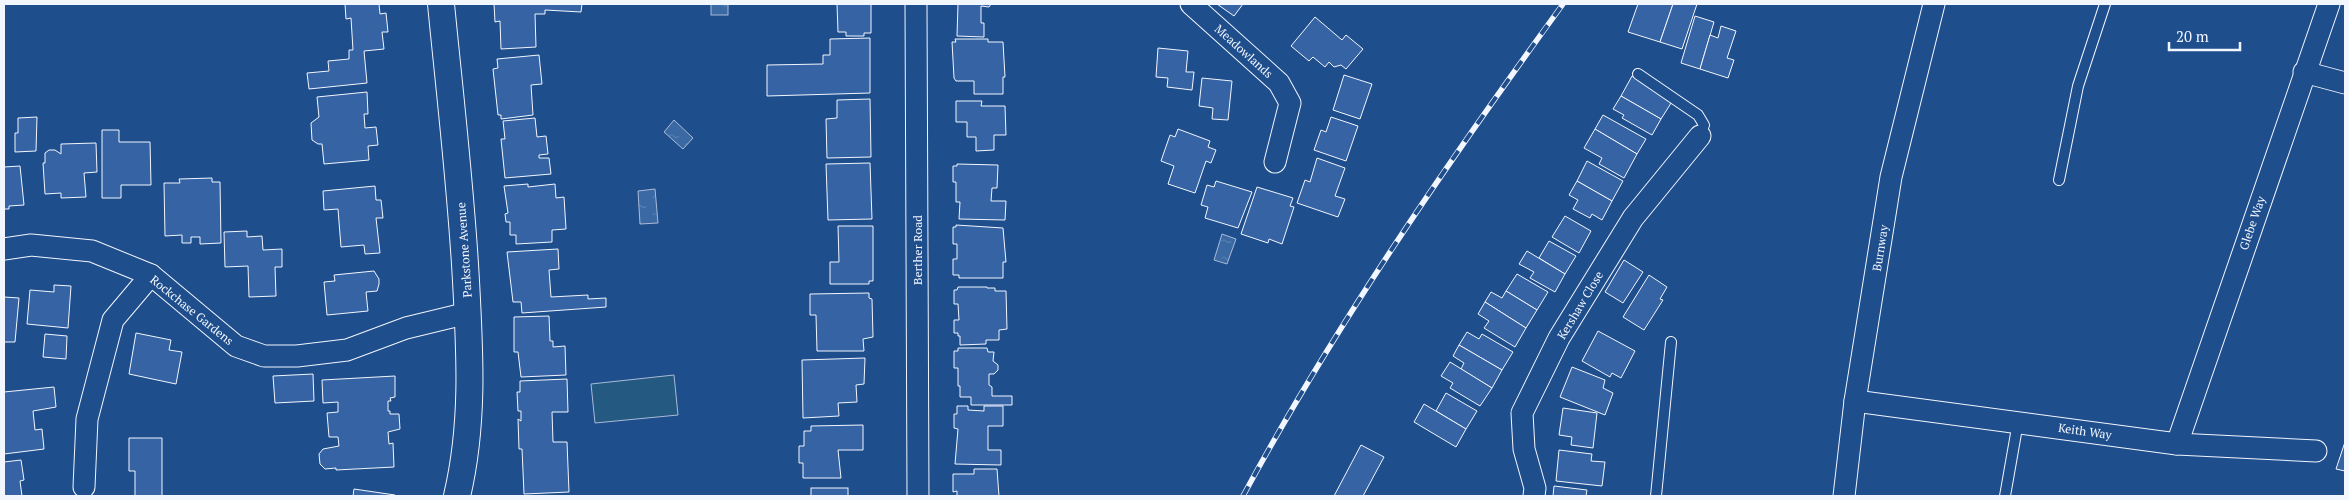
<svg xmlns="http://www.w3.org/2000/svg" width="2349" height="500" font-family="'PT Serif',serif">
  <defs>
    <pattern id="water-ripples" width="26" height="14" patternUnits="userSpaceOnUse" patternTransform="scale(1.25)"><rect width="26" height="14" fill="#3b69a3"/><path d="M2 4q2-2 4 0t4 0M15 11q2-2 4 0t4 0" fill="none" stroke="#587fb1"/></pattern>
  </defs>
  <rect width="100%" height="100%" fill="#1f4e8c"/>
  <path fill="#245a82" stroke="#a8bbd7" d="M674 375 678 415 595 423 591 384Z"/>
  <g fill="url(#water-ripples)" stroke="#a8bbd7">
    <rect x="711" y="4" width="17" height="11"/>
    <path d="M674 120 693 138 683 149 664 132Z"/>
    <path d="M655 189 658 223 640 224 638 191Z"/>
    <path d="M1222 234 1236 239 1227 264 1214 260Z"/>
  </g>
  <g fill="#3563a3" stroke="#f2f6ff">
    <path d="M345 4H379L380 14 386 13 388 32H382L384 49 364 51 367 83 309 89 307 73 329 71 328 61 349 59V50H353L351 18 346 19Z"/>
    <path d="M494 4H582L581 12 545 10V14H535L536 47 501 49 500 21 495 22Z"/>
    <path d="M837 4H871V33H864V36H846V32H838Z"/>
    <path d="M958 4H991L989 7 981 6V23H984V37L957 36Z"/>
    <path d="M1217 4H1243L1234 16Z"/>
    <path d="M1638 4H1673L1660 42 1628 32Z"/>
    <path d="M1673 4H1697L1682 49 1660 42Z"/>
    <path d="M1695 16 1714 22 1700 69 1681 63Z"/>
    <path d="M1315 17 1342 40 1346 35 1363 49 1346 69 1341 65 1334 67 1329 62 1325 67 1313 57 1309 61 1291 46Z"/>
    <path d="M1721 26 1736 31 1727 58 1734 60 1728 78 1700 69 1710 35 1718 38Z"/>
    <path d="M870 38V93L767 96V65L823 64V55H830V39Z"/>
    <path d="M955 39H988V42H1003L1005 77H1003V94H974V81H956L954 78 952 42H956Z"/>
    <path d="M1158 48 1188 51 1186 72H1194L1192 90 1167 87 1168 78 1156 77Z"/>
    <path d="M539 55 542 84 531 85 533 115 501 119V115H498L493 69 498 68 497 59Z"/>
    <path d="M1344 75 1372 84 1360 119 1333 110Z"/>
    <path d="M1632 76 1673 100 1661 119 1621 96Z"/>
    <path d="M1202 78 1232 81 1228 120 1212 119 1213 108 1199 106Z"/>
    <path d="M367 92 368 114H364L365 128 376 127 378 145 368 146 369 160 324 164 322 144H318L312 140 311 123 319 117 317 97Z"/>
    <path d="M1621 96 1661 119 1652 135 1622 118 1624 115 1613 109Z"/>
    <path d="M870 99 871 157 827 158 826 119 837 118V100Z"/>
    <path d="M956 101H982L981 106H1005L1006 135H994V150L976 151V137H967V122H956Z"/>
    <path d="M1603 115 1646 139 1637 154 1595 129Z"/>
    <path d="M37 117 36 151 15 152V133H18V118Z"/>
    <path d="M1331 117 1358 126 1346 161 1314 150 1321 130 1326 132Z"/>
    <path d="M535 118 537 137 546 136 548 154 539 155V158H549L551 174 505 178 501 139H505L503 121Z"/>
    <path d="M1178 129 1210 141 1208 147 1216 150 1211 163 1206 161 1195 193 1168 184 1174 166 1161 161 1170 135 1175 137Z"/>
    <path d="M1595 129 1637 154 1624 178 1599 164 1602 158 1584 148Z"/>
    <path d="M102 130H119V142H150L151 185H121V198H102Z"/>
    <path d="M96 143 97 172 84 173 86 197 61 198V193L45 194 43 163H45V153L49 150H55L61 154V144Z"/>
    <path d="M1317 158 1345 168 1335 196 1345 199 1338 217 1297 203 1305 180 1310 182Z"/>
    <path d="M1587 161 1623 181 1612 201 1577 181Z"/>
    <path d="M870 163 872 219 828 220 826 164Z"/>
    <path d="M957 164 998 165 997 188H992L991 201H1006L1005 220 959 219 960 202H956V182H953V166H957Z"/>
    <path d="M20 166 24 205 9 206V209H4V167Z"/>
    <path d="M212 178V182H220L221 243 200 244V237H191V243H182V235L165 236 164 183H180L179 179Z"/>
    <path d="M1216 181 1252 192 1238 228 1205 218 1208 207 1201 205 1207 185 1214 187Z"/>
    <path d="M1577 181 1612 201 1602 220 1592 214 1590 218 1573 209 1578 200 1569 195Z"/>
    <path d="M528 184V187L555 184 556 198 564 197 566 229 552 230V242L516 244V235H510V222H506L505 214 508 213 504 186Z"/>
    <path d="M375 186 376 200H381L383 218H376L380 253 365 254 364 245 341 247 338 209 324 210 323 191Z"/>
    <path d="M1257 187 1293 198 1290 206 1294 207 1282 244 1269 239 1268 243 1241 234Z"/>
    <path d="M1565 216 1591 231 1579 253 1552 237Z"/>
    <path d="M956 225 1003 228 1006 262H1003V278H959V275H953V259H957V244H953V227H956Z"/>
    <path d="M838 226H873V281H869V284H830V262H839Z"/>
    <path d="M247 231V237L262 236 263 250 282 249V267H275L276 296 249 297 248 266 225 267 224 232Z"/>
    <path d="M1549 241 1576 256 1565 274 1539 258Z"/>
    <path d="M558 249 559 269 549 270 551 297 588 295V299L606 298V307L522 313 521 302H513L507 252Z"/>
    <path d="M1527 251 1565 274 1555 292 1530 278 1534 272 1519 264Z"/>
    <path d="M1624 260 1643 272 1623 303 1605 292Z"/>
    <path d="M374 271 379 279V284L377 291 366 292 368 311 327 315 324 282 335 281 334 275Z"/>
    <path d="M1517 274 1548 292 1537 310 1506 291Z"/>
    <path d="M1649 275 1667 287 1660 299 1663 300 1644 330 1623 317Z"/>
    <path d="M54 285 71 286 68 328 27 324 30 290 54 292Z"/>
    <path d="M958 287H987V288H995V291H1006L1007 329 999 330V340H986V344L960 345V336H958V333H954V320H959L958 304H954V290H957Z"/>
    <path d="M1506 291 1537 310 1526 328 1485 302 1491 292 1502 298Z"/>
    <path d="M869 293V298L872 299 873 337 863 339 864 351H817L816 315H810V294Z"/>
    <path d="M4 297 19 298 15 342H4Z"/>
    <path d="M1485 302 1526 328 1515 347 1484 328 1489 321 1478 314Z"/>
    <path d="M549 316 550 341H553V347L565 346 566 375 521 377 518 352H514V317Z"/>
    <path d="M1598 331 1635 351 1621 378 1612 373 1610 377 1582 361Z"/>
    <path d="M1467 332 1479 339 1482 334 1513 352 1502 370 1459 345Z"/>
    <path d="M136 333 171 340 169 350 182 352 176 384 129 374Z"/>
    <path d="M45 334 67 336 66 359 43 357Z"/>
    <path d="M1459 345 1502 370 1492 388 1461 369 1464 363 1453 356Z"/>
    <path d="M958 348H987L988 352H994L993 361 998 365V370L994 374H989V385L992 387V396H1012V405H971V397H960V386H958V368H954V351H958Z"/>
    <path d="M865 358 864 384 856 385 857 402 838 403 839 416 803 418 802 360Z"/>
    <path d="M1450 362 1492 388 1480 406 1450 388 1453 383 1441 376Z"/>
    <path d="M1572 367 1605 380 1603 388 1613 393 1605 415 1560 397Z"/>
    <path d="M313 374 314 401 275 403 273 376Z"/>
    <path d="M395 376V397L390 398 391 401H388V411H390V414H399L400 429 388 432 389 444 393 443 394 467 336 470V468L325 469 320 464 319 454 323 449 339 446 338 437H329L327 413 338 412V402L323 403 322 380Z"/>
    <path d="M567 379 568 412H552L553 442H567L569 492 524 494 522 449H519L518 419 521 421V411H518L517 392H520V381Z"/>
    <path d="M54 387 56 407 33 411 35 430 42 429 44 449 4 454V392Z"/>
    <path d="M1446 393 1477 411 1466 429 1436 411Z"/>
    <path d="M1424 404 1466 429 1456 447 1414 422Z"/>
    <path d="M957 406H968V410L984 411V406H1003V426H988V450H1001V465L955 464 958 429 954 428V414H957Z"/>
    <path d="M1563 408 1597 413 1593 448 1571 445 1572 437 1559 435Z"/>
    <path d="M863 425V450H838L841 478H803V463H799V446H804V431H811V426Z"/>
    <path d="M129 438H162V496H135V471H129Z"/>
    <path d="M2345 442V471L2336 469Z"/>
    <path d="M1361 445 1384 457 1363 496H1334Z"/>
    <path d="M1559 450 1592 454 1591 461 1605 462 1602 486 1556 481Z"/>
    <path d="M21 460 24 480 20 481 22 496H4V462Z"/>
    <path d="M974 469H997L999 496H957V491L953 492V474H974Z"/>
    <path d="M1554 486 1587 490 1586 496H1553Z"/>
    <rect x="811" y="488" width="37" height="8"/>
    <path d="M354 489 395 495V496H353Z"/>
  </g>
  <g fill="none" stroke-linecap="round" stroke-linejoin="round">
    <defs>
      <g id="service">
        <path d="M1638 74 1698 115 1704 125 1700 136"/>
        <path d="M2059 180 2078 86 2105 4"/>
        <path d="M1656 496 1671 342"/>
        <path d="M2005 496 2018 422"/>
      </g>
      <g id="minor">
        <path d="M916 4 918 496"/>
        <path d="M1191 4 1279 83 1290 103 1275 162"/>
        <path d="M2304 72 2345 83"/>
        <path d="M4 249 31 245 92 251 151 275 236 346 264 356H297L347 350 406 328 468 313"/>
        <path d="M1855 401 2177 444 2316 451"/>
        <path d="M2177 444 2329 4"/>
        <path d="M84 487 87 419 113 320 151 275"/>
        <path d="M1534 496 1535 488 1524 449 1522 413 1559 338 1633 218 1700 136"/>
        <path d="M1844 496 1855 401 1891 177 1934 4"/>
      </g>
      <path id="tertiary" d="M441 4C450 96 461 188 466 281 470 354 474 424 457 496"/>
    </defs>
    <use href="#service" stroke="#f2f6ff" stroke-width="12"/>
    <use href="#minor" stroke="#f2f6ff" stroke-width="23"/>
    <use href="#tertiary" stroke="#f2f6ff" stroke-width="28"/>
    <use href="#service" stroke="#1f4e8c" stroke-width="10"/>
    <use href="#minor" stroke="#1f4e8c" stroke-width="21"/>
    <use href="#tertiary" stroke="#1f4e8c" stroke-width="26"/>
    <defs>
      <path id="rail" d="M1243 496C1336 324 1448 162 1563 4"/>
    </defs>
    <use href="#rail" stroke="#f2f6ff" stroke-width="5.5"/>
    <use href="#rail" stroke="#1f4e8c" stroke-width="4" stroke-dasharray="11" stroke-linecap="butt"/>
  </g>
  <g text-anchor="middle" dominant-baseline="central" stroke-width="4" stroke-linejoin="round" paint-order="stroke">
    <g font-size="12" fill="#f2f6ff" stroke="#1f4e8c">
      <text transform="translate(1244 51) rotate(42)">Meadowlands</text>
      <text transform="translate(2252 223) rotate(-71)">Glebe Way</text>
      <text transform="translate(1880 248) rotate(-81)">Burnway</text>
      <text transform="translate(464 250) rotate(-94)">Parkstone Avenue</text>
      <text transform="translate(917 250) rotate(-90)">Berther Road</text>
      <text transform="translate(1580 305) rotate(-59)">Kershaw Close</text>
      <text transform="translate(192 310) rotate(39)">Rockchase Gardens</text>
      <text transform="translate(2085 431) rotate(8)">Keith Way</text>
    </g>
  </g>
  <rect width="2349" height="500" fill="none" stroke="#f2f6ff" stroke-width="10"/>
  <path d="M2169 42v8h71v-8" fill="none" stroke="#f2f6ff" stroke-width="2.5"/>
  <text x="2176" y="42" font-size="15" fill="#f2f6ff" stroke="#1f4e8c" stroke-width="4" paint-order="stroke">20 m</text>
</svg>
